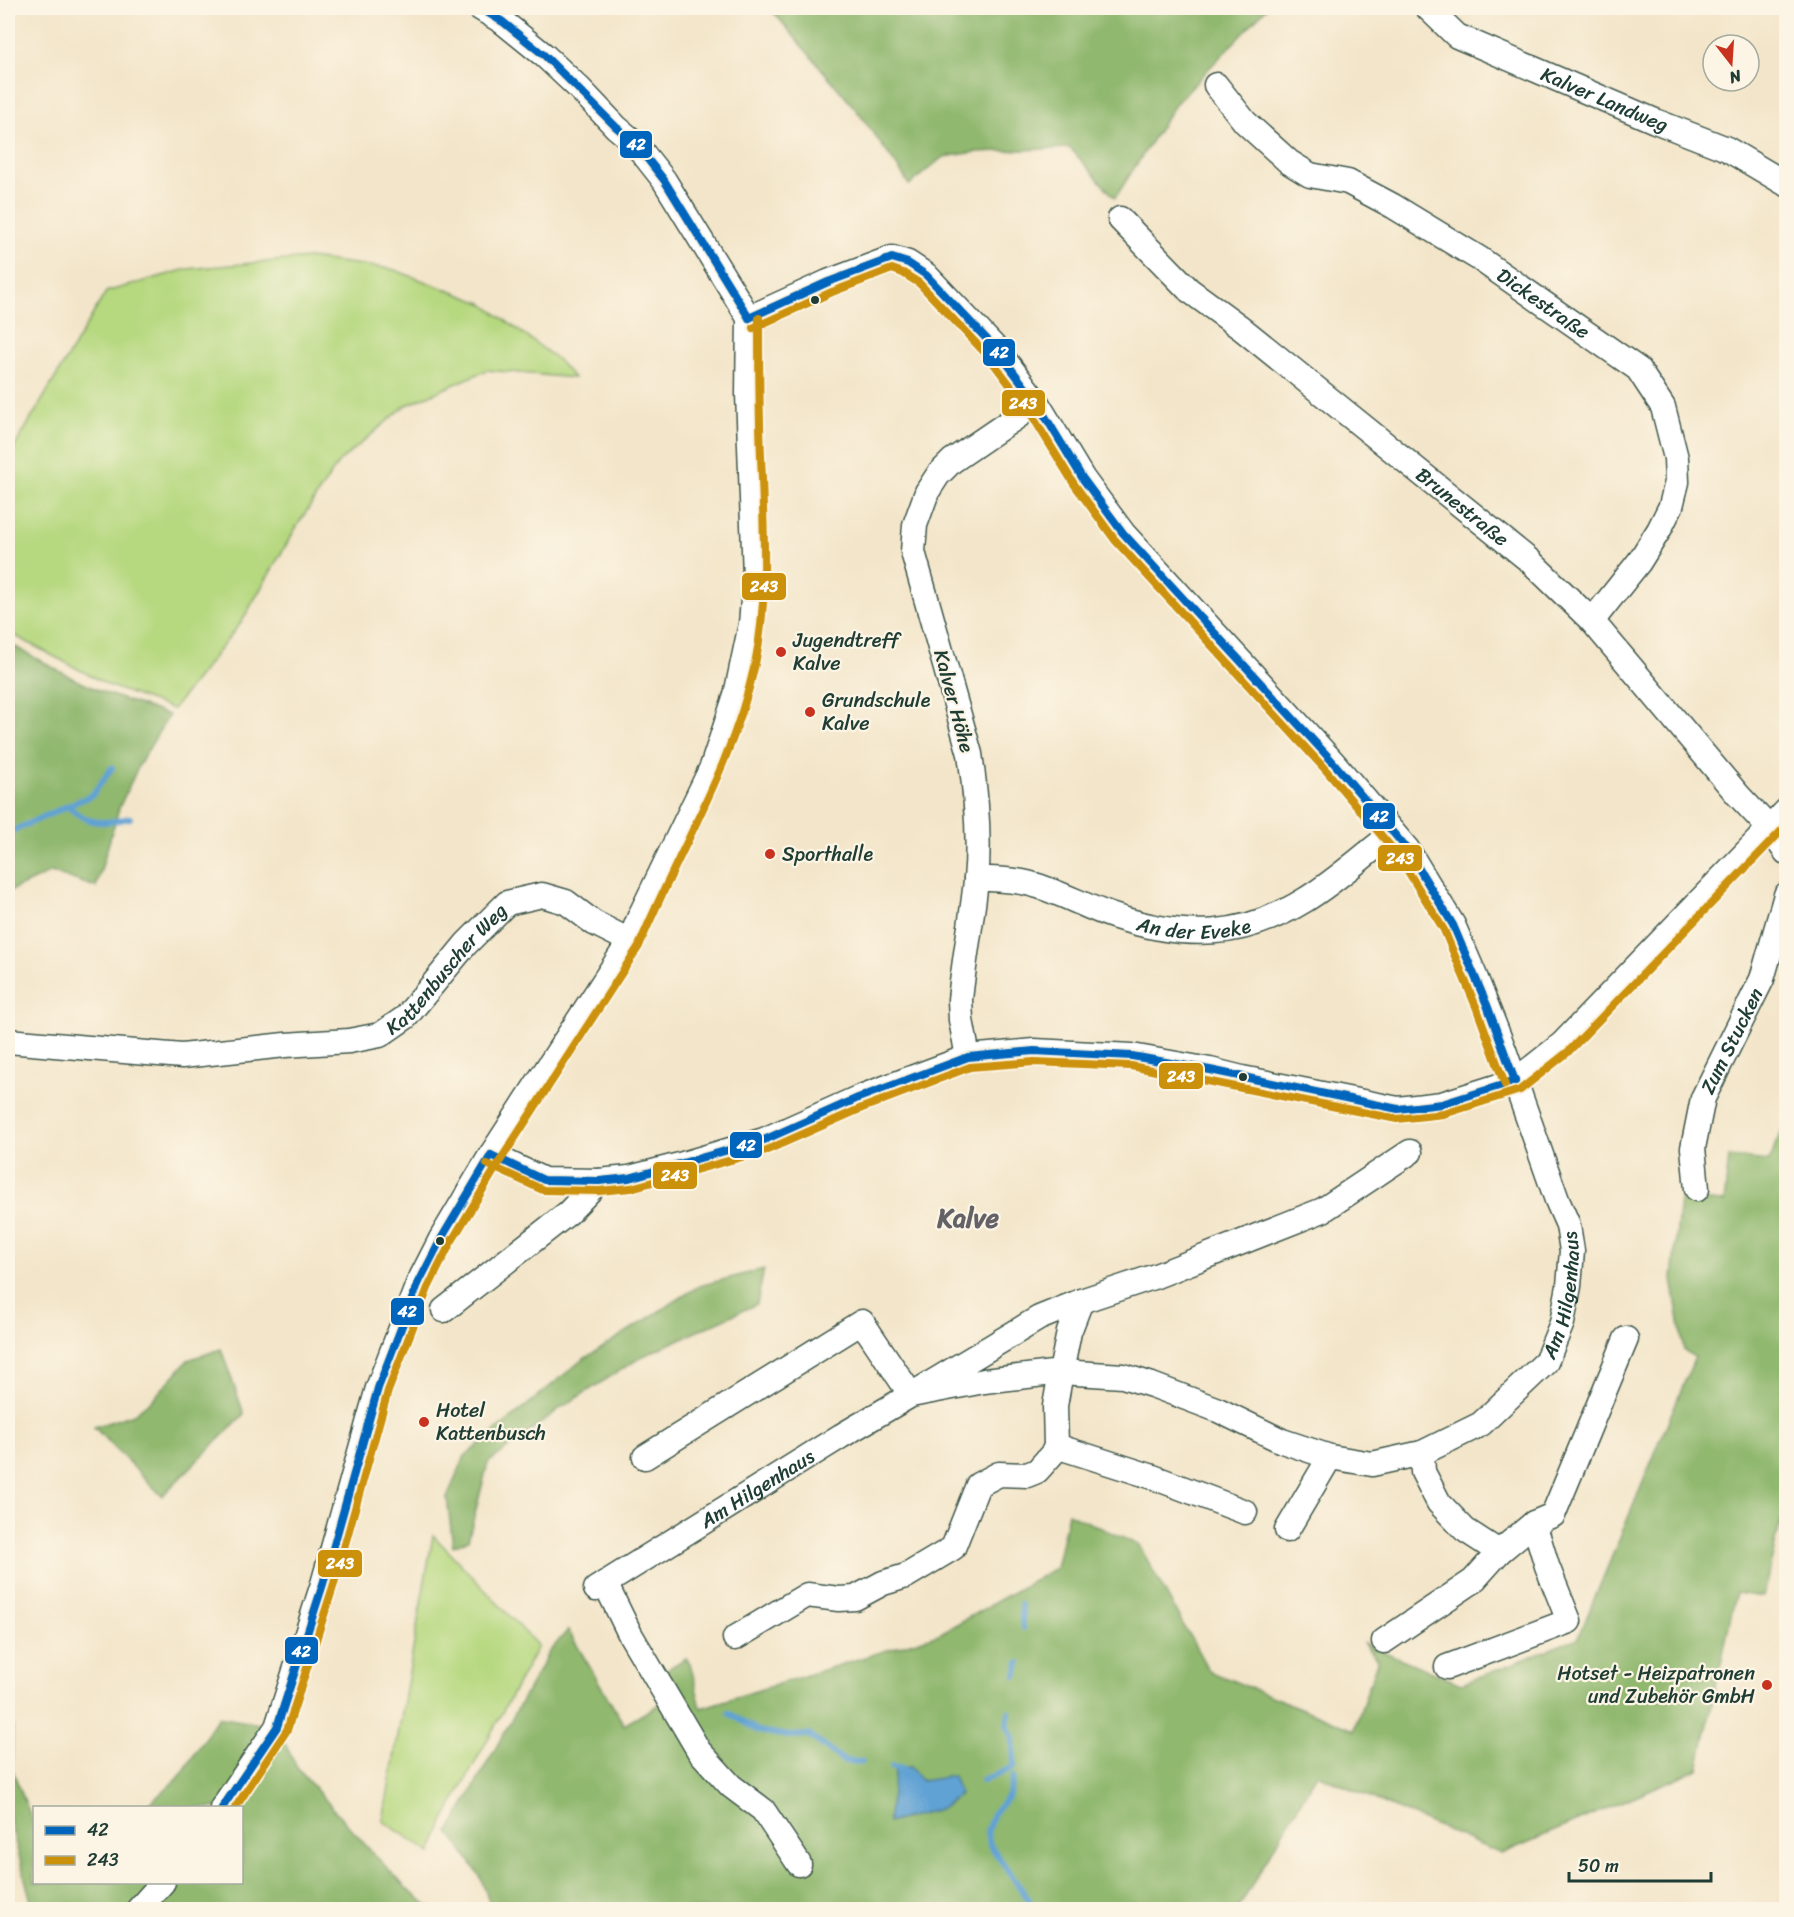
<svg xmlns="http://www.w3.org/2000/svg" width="1794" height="1917" font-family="Sriracha,sans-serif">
  <rect width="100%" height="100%" fill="#fcf5e5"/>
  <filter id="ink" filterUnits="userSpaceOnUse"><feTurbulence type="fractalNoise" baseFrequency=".0167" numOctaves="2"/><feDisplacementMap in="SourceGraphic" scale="12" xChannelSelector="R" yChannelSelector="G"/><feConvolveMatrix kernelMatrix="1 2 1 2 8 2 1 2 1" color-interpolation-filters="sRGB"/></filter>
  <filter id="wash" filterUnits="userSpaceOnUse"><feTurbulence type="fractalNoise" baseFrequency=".008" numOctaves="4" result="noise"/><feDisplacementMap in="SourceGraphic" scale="24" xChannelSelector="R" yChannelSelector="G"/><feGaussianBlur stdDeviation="1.35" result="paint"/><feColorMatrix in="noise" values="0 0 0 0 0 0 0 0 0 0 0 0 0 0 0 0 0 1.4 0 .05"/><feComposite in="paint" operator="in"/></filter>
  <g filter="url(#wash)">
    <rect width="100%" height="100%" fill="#f3e5c9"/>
    <g fill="#b6d87f" stroke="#6a8a5a" stroke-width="1.5">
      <path d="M309 258 392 269 482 303 557 359 574 378 487 370 405 406 338 463 297 526 242 621 173 709 110 686 8 632V458L106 292 187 269Z"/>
      <path d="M433 1535 538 1646 443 1822 431 1853 383 1821Z"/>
    </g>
    <g fill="#90b86e" stroke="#587a51" stroke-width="1.5">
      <path d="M770 8H1267L1176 103 1115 198 1070 148 977 152 943 157 909 185 902 173 858 112Z"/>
      <path d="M8 643 74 679 105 693 169 715 139 765 119 808 96 887 51 872 8 892Z"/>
      <path d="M1786 1123V1499L1763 1597 1736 1593 1698 1769 1501 1854 1317 1774 1238 1909H492L480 1876 449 1832 549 1652 568 1630 624 1725 672 1697 659 1674 686 1658 690 1663 701 1708 939 1634 1056 1568 1068 1513 1139 1545 1209 1671 1354 1730 1378 1659 1363 1643 1461 1684 1578 1638 1695 1357 1684 1351 1672 1279 1680 1199 1724 1202 1729 1157 1769 1161Z"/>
      <path d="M764 1269 757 1304 643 1356 562 1407 488 1463 468 1540 453 1546 447 1497 465 1456 582 1360 699 1286Z"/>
      <path d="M221 1349 244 1414 162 1496 94 1427 134 1414 154 1398 188 1360Z"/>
      <path d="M8 1686 13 1693 12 1769 34 1824V1882H242V1808L146 1807 182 1774 218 1717 277 1727 297 1768 370 1850 408 1890 433 1909H33L8 1814Z"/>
    </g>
    <path fill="#61a2d4" stroke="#407084" stroke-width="1.5" d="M910 1767 922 1781 953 1776 960 1795 939 1809 888 1823 895 1770Z"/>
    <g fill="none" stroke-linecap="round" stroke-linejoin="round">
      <g stroke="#61a2d4" stroke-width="6">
        <path d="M67 806C91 826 100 824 130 818"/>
        <path d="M8 833 92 795 112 768"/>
        <path d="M1021 1605 1023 1628"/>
        <path d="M1016 1676 1019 1663"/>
        <path d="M729 1713 758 1731 789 1736 809 1735 844 1761 862 1762"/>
        <path d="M892 1767 902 1769"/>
        <path d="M1013 1777 1009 1795 993 1814 987 1832 990 1845 1036 1910"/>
        <path d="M982 1781 1014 1767 1013 1738 1007 1726 1009 1712"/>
      </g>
    </g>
  </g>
  <g filter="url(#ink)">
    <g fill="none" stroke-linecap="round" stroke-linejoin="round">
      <defs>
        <g id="minor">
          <path id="s1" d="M1428 8 1457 36 1655 121 1727 149 1786 184"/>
          <path id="s2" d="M1216 85 1245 122 1289 162 1310 175 1348 182 1393 206 1480 259 1638 369 1663 407 1676 458 1677 482 1671 506 1659 530 1639 562 1592 621"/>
          <path id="s3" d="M1120 219 1189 290 1241 328 1530 561 1592 621 1738 795 1770 829 1786 852"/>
          <path id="s4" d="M976 878C994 880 1014 879 1031 884 1061 892 1087 908 1116 917 1185 939 1242 939 1305 900 1336 881 1364 855 1393 833"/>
          <path id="s5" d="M8 1041 182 1056 285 1045 349 1041 380 1035 406 1017 466 944 507 903 542 895 566 902 594 923 630 941"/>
          <path d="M968 1057 961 1020 960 1000C964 960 972 920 976 880 980 840 976 794 970 754L913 552 915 525 927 492 938 475 952 461 1037 403"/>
          <path d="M491 1155 544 1180 599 1181 629 1178 683 1164 764 1140 858 1098 968 1057 1034 1051 1132 1056 1210 1070 1242 1078 1398 1109 1442 1104 1515 1081 1562 1044 1786 811"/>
          <path id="s6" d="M1697 1189 1693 1148 1703 1098 1762 979 1786 895"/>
          <path d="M1081 1301 1156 1276 1323 1210 1410 1152"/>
          <path d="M444 1310 568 1213 599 1181"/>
          <path d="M1056 1446 1153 1477 1245 1512"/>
          <path d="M1422 1453 1423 1472 1439 1503 1465 1530 1499 1552 1534 1523 1553 1515 1626 1339"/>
          <path d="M1287 1530 1330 1457"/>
          <path d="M605 1583 630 1634 699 1751 731 1786 763 1810 799 1864"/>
          <path id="s7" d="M596 1589 841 1436 911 1395 984 1381 1061 1372 1069 1332 1081 1301 1039 1318 911 1395 862 1322 645 1457"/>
          <path id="s8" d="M735 1638 807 1595 839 1599 855 1598 883 1583 906 1576 953 1548 978 1485 999 1474 1027 1475 1037 1471 1053 1453 1056 1446 1055 1406 1061 1372 1123 1376 1152 1385 1218 1410 1282 1441 1330 1457 1372 1464 1422 1453 1481 1424 1546 1362 1562 1323 1569 1286 1572 1251 1568 1225 1557 1200 1504 1050 1474 974 1453 925 1407 849 1332 761 1123 533 1083 479 1037 403 997 350 926 275 908 263 892 258 828 282 749 318"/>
          <path d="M1384 1641 1473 1581 1499 1552"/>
          <path d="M1447 1667 1569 1621 1547 1566 1534 1523"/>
          <path d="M222 1808 277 1727 323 1584 378 1388 418 1284 441 1239 491 1155 630 941 640 916 712 767 736 695 751 624 755 576 748 394 749 318 664 180 634 142 616 127 580 89 545 56 503 22 480 8"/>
          <path d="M138 1910 163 1882"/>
        </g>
      </defs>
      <use href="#minor" stroke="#3f564a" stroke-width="27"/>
      <use href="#minor" stroke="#fff" stroke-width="24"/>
      <defs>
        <g id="bus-1">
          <path d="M480 8 503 22 545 56 616 127 634 142 664 180 749 318"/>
          <path d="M749 318 828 282 892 258 908 263 926 275 997 350 1037 403 1083 479 1123 533 1332 761 1407 849 1453 925 1487 1005 1515 1081"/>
          <path d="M491 1155 544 1180 599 1181 629 1178 764 1140 858 1098 968 1057 1034 1051 1132 1056 1210 1070 1398 1109 1442 1104 1515 1081"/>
          <path d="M222 1808 277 1727 323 1584 378 1388 418 1284 441 1239 491 1155"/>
        </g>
        <g id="bus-2">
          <path d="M753 328 832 292 892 269 903 273 919 283 989 357 1028 409 1074 484 1115 540 1324 768 1398 855 1444 930 1477 1009 1505 1085"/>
          <path d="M487 1164 543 1190 599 1191 631 1188 767 1150 862 1108 970 1067 1034 1062 1131 1066 1397 1119 1444 1114 1520 1090 1568 1052 1786 826"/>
          <path d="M235 1808 287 1730 333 1587 388 1391 428 1288 450 1244 500 1161 639 946C678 852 733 765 755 664 768 602 764 540 762 478 759 425 759 371 759 318"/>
        </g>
      </defs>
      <use href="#bus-1" stroke="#fcf5e5" stroke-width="12"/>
      <use href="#bus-2" stroke="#fcf5e5" stroke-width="12"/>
      <use href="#bus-1" stroke="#0065bd" stroke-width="8"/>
      <use href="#bus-2" stroke="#cc910a" stroke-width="8"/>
    </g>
  </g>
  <g fill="#1f3d34" stroke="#fcf5e5" stroke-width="2">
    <circle cx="815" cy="300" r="5"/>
    <circle cx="1243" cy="1077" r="5"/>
    <circle cx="440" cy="1241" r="5"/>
  </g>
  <g fill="#c8321e" stroke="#fcf5e5" stroke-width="2">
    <circle cx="781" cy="652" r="6"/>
    <circle cx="810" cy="712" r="6"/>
    <circle cx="770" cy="854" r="6"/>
    <circle cx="424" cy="1422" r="6"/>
    <circle cx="1767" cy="1685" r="6"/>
  </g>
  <g text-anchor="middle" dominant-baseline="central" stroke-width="4.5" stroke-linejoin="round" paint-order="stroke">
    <g font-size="20" fill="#1f3d34" stroke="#fcf5e5">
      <text stroke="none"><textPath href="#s1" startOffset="201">Kalver Landweg</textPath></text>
      <text stroke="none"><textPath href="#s2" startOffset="400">Dickestraße</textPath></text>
      <text stroke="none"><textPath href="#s3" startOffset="448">Brunestraße</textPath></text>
      <text transform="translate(954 701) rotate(75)">Kalver Höhe</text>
      <text stroke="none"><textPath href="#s4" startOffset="226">An der Eveke</textPath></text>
      <text stroke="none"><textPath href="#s5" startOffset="468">Kattenbuscher Weg</textPath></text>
      <text stroke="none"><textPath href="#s6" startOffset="156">Zum Stucken</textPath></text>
      <text stroke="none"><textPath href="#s8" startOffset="1083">Am Hilgenhaus</textPath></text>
      <text stroke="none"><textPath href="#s7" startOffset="190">Am Hilgenhaus</textPath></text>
    </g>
    <g font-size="20" fill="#1f3d34" stroke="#fcf5e5" text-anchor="start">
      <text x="793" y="640">Jugendtreff<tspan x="793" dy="23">Kalve</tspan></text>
      <text x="822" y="700">Grundschule<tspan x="822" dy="23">Kalve</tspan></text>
      <text x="782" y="854">Sporthalle</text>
      <text x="436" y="1410">Hotel<tspan x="436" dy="23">Kattenbusch</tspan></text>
      <text x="1755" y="1673" text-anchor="end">Hotset - Heizpatronen<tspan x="1755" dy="23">und Zubehör GmbH</tspan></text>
    </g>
    <g font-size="26" font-weight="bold" fill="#626267" stroke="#fcf5e5">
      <text x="968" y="1218">Kalve</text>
    </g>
  </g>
  <g stroke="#fcf5e5" stroke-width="2">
    <rect x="619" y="130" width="34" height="29" rx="6" fill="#0065bd"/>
    <rect x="982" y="338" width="34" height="29" rx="6" fill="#0065bd"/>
    <rect x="1001" y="389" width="45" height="28" rx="6" fill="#cc910a"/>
    <rect x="741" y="572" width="46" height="29" rx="6" fill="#cc910a"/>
    <rect x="1362" y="802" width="34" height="28" rx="6" fill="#0065bd"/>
    <rect x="1377" y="844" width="46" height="28" rx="6" fill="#cc910a"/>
    <rect x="1158" y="1062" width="46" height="28" rx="6" fill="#cc910a"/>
    <rect x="729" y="1131" width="34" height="28" rx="6" fill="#0065bd"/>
    <rect x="652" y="1161" width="46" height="29" rx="6" fill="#cc910a"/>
    <rect x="390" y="1297" width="35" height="29" rx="6" fill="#0065bd"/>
    <rect x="317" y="1549" width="46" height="29" rx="6" fill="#cc910a"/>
    <rect x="284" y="1636" width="35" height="29" rx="6" fill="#0065bd"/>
  </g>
  <g font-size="16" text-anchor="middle" font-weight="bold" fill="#fff">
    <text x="636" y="150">42</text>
    <text x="999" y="358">42</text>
    <text x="1023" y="409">243</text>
    <text x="764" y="592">243</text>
    <text x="1379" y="822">42</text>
    <text x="1400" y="864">243</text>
    <text x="1181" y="1082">243</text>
    <text x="746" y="1151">42</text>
    <text x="675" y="1181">243</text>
    <text x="407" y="1317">42</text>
    <text x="340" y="1569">243</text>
    <text x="301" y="1657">42</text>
  </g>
  <rect width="1794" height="1917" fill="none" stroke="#fcf5e5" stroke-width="30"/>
  <rect x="33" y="1806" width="210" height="78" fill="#fcf5e5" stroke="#a4ab9e" stroke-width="1.5"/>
  <rect x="45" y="1826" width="30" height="9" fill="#0065bd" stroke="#a4ab9e" stroke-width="1.5"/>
  <text x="87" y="1836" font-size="18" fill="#1f3d34">42</text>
  <rect x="45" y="1856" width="30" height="9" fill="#cc910a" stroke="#a4ab9e" stroke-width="1.5"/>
  <text x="87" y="1866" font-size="18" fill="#1f3d34">243</text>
  <g transform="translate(1731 63) rotate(163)"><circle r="28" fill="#fcf5e5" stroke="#a4ab9e" stroke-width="1.5"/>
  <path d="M0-4.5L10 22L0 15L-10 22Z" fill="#c8321e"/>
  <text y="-9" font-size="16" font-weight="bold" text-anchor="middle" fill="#1f3d34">N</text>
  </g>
  <path d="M1569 1872v9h142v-9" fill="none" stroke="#1f3d34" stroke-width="3"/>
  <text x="1578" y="1872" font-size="18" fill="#1f3d34" stroke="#fcf5e5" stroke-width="4.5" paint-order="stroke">50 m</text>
</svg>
